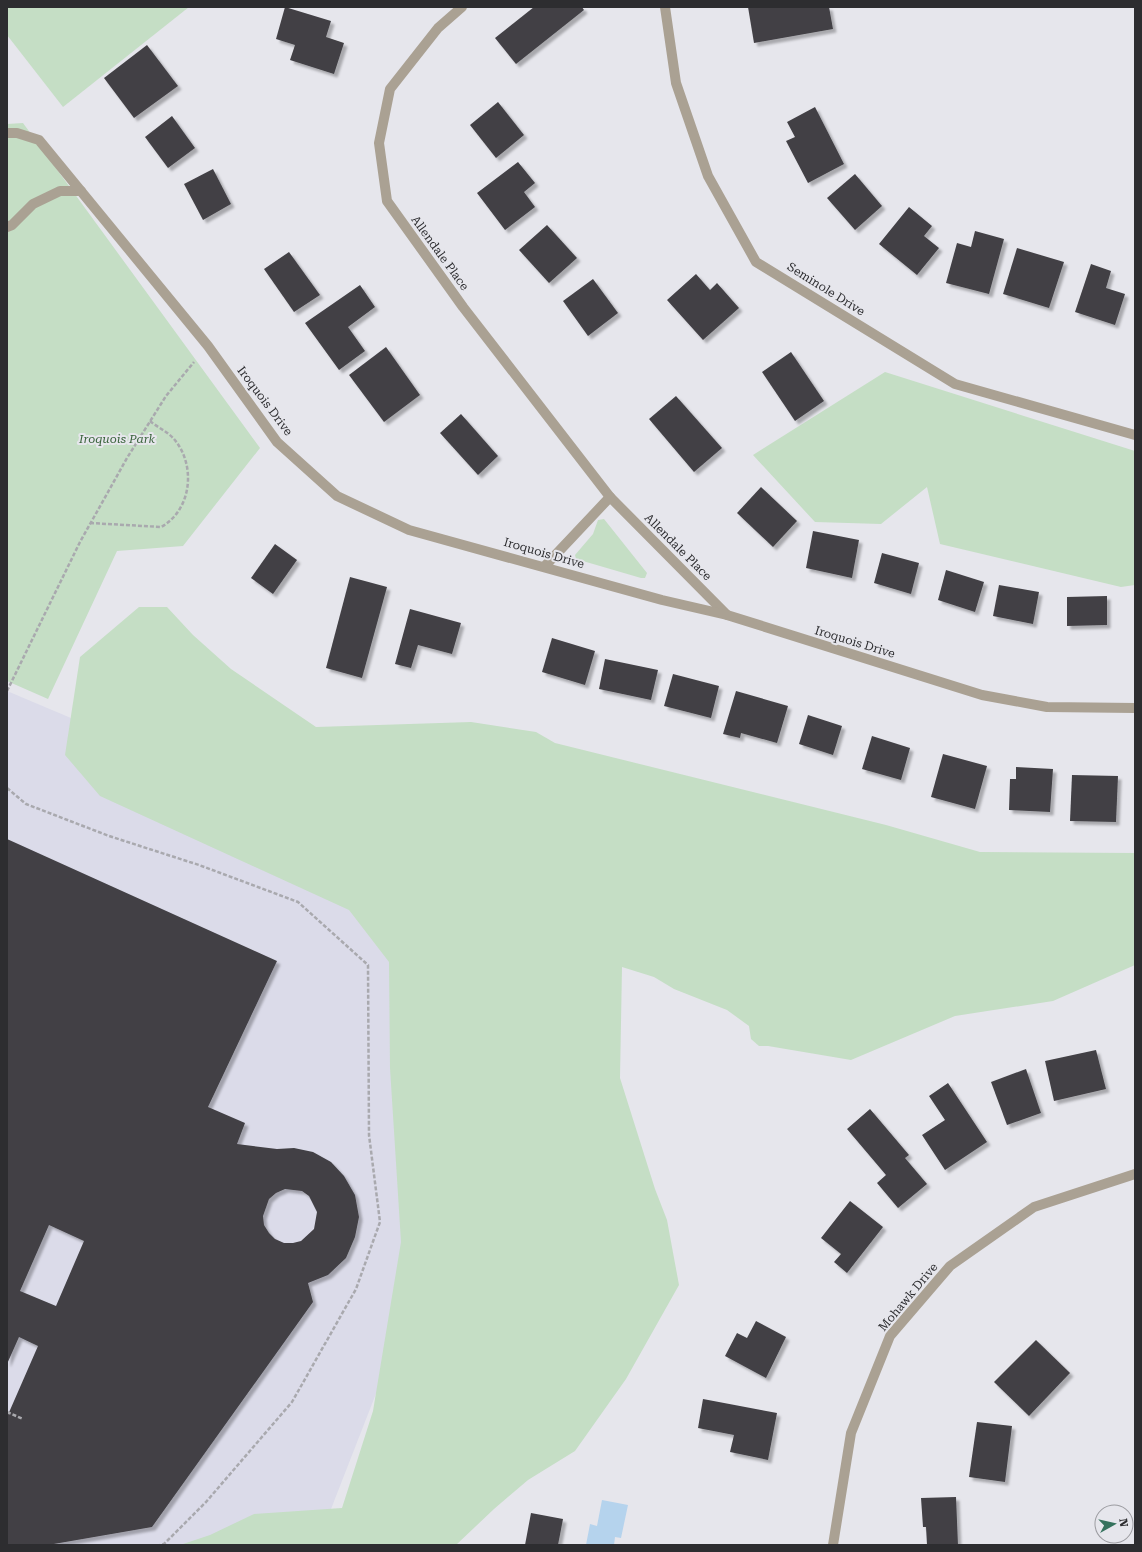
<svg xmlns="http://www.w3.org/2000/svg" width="1142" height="1552" font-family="'Roboto Serif',serif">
  <defs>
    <filter id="shadow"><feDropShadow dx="3.5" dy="3.5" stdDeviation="1" flood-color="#0004"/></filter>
  </defs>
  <rect width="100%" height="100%" fill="#e6e6ec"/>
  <path fill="#dbdbe9" d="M7 691 559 924 317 1545H7Z"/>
  <g fill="#c5dec5">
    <path d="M7 7H189L63 107 7 35Z"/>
    <path d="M23 123 260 448 183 546 117 551 48 699 7 681V124Z"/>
    <path d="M885 372 1135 451V585L1121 587 940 544 927 487 881 524 815 522 753 455Z"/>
    <path d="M604 519 647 573 645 578H641L576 559 575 555 593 534 598 520Z"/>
    <path d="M139 607H167L193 635 231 669 316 727 471 722 536 732 555 743 886 825 980 852 1135 853V965L1053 1001 955 1016 851 1060 768 1046H759L751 1039 749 1026 727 1010 674 989 654 977 622 967 620 1078 655 1189 667 1220 679 1285 626 1379 575 1451 528 1480 494 1509 456 1545H180L210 1535 254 1514 342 1508 373 1411 401 1242 390 1068 389 962 349 910 100 796 65 755 80 657Z"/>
  </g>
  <path fill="#b5d3ed" d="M602 1500 628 1505 621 1538 615 1537 614 1545H586L590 1524 597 1526Z"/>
  <g fill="#424045" fill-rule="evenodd" filter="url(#shadow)">
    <path d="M285 7 331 21 326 37 344 43 334 74 290 60 295 45 276 39Z"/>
    <path d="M534 7H582L584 10 516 64 495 38Z"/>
    <path d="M748 7H829L833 29 754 43Z"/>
    <path d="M147 45 178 86 134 118 104 78Z"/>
    <path d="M498 102 524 135 496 158 470 125Z"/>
    <path d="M815 107 844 164 808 183 786 141 795 137 787 122Z"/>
    <path d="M172 116 195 148 168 168 145 137Z"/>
    <path d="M518 162 535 183 524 192 535 207 505 230 477 193Z"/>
    <path d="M213 169 231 204 203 220 184 184Z"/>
    <path d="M855 174 882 206 855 230 827 198Z"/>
    <path d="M909 207 932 226 924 236 939 248 917 275 879 244Z"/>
    <path d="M547 225 577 258 549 283 519 250Z"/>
    <path d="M975 231 1004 239 989 294 946 283 957 243 971 247Z"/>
    <path d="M1017 248 1064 262 1049 308 1003 294Z"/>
    <path d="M289 252 320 295 294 312 264 269Z"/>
    <path d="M1091 264 1111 271 1106 288 1125 294 1115 325 1075 312Z"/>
    <path d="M696 274 710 290 717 283 739 308 703 340 667 300Z"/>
    <path d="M593 279 618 313 588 336 563 301Z"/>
    <path d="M360 285 375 307 348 327 365 351 339 370 305 323Z"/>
    <path d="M386 347 420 395 384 422 349 375Z"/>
    <path d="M791 352 824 401 795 421 762 372Z"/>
    <path d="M676 396 722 448 694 472 649 419Z"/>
    <path d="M461 414 498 456 478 475 440 433Z"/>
    <path d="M761 487 797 521 773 547 737 513Z"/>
    <path d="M813 531 859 540 852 578 806 568Z"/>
    <path d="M275 544 297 560 273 594 251 578Z"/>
    <path d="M882 553 919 563 911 594 874 583Z"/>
    <path d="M946 570 984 582 975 612 938 600Z"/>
    <path d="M350 577 387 587 362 678 326 668Z"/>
    <path d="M999 585 1039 592 1033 624 993 616Z"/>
    <path d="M1107 596V625L1067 626V597Z"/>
    <path d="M410 609 461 623 452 654 418 645 411 668 395 664Z"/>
    <path d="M552 638 595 651 585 685 542 672Z"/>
    <path d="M605 659 658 670 651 700 599 689Z"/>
    <path d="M673 674 719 686 711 718 664 706Z"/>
    <path d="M736 691 788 706 777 743 741 733 740 738 723 734Z"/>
    <path d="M808 715 842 726 833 755 799 744Z"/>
    <path d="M872 736 910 748 901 780 862 769Z"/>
    <path d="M943 754 987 766 975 809 931 797Z"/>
    <path d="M1016 767 1053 769 1050 812 1009 810 1010 779H1016Z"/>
    <path d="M1072 775 1118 776 1116 822 1070 821Z"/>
    <path d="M7 839 277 961 208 1107 245 1123 237 1144 277 1149 294 1148 313 1152 331 1162 344 1176 355 1195 359 1217 355 1237 346 1258 328 1275 308 1283 313 1302 152 1527 48 1545H7V1417L38 1346 19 1337 7 1364ZM285 1189 302 1191 309 1196 317 1212 314 1229 301 1241 293 1243H284L275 1239 269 1233 264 1225 263 1216 269 1199 276 1193ZM49 1225 84 1241 56 1306 20 1291Z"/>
    <path d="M1096 1050 1106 1089 1054 1101 1045 1061Z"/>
    <path d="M1026 1069 1041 1113 1007 1125 991 1082Z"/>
    <path d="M948 1083 987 1142 945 1170 922 1135 945 1120 929 1096Z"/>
    <path d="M870 1109 909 1155 905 1158 927 1184 898 1208 877 1183 886 1175 847 1129Z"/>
    <path d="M850 1201 883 1227 847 1273 834 1262 841 1254 821 1238Z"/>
    <path d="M756 1321 786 1337 766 1378 725 1356 737 1333 747 1338Z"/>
    <path d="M1036 1340 1070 1373 1029 1416 994 1382Z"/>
    <path d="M703 1399 777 1413 768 1460 730 1452 734 1435 698 1428Z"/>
    <path d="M977 1422 1012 1426 1005 1482 969 1477Z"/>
    <path d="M956 1497 958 1545H927L926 1527H923L921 1498Z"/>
    <path d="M531 1513 563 1519 558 1545H525Z"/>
  </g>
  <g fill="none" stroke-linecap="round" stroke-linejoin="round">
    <g stroke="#a9a9ae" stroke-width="2.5" stroke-dasharray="4 2" stroke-linecap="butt">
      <path d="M90 523 161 527C191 511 197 466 174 439 168 432 157 427 150 421"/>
      <path d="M7 691 80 542 127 458 166 396 194 362"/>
      <path d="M7 788 26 804 109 836 199 865 298 902 368 965 369 1135 380 1222 356 1289 292 1402 206 1502 164 1544 160 1545"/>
      <path d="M7 1412 23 1419"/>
    </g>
    <g stroke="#aaa193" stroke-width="10">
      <path d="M462 7 438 28 390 89 379 143 387 201 463 307 610 497 727 615"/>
      <path d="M665 7 676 83 708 176 756 262 955 384 1135 435"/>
      <path d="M7 133H17L39 140 208 346 277 442 337 496 409 530 662 600 727 615 982 695 1047 707 1135 708"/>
      <path d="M7 227 12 225 33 204 60 191H81"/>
      <path d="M545 566 610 497"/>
      <path d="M833 1545 851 1433 890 1336 950 1266 1034 1207 1135 1174"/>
    </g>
  </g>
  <g text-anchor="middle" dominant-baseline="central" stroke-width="4" stroke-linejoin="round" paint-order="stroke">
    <g font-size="12" fill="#2d2d30" stroke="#e6e6ec">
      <text transform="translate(440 253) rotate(54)">Allendale Place</text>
      <text transform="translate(826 289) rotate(32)">Seminole Drive</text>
      <text transform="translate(265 401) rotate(53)">Iroquois Drive</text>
      <text transform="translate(678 547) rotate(45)">Allendale Place</text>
      <text transform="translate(544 553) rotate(16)">Iroquois Drive</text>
      <text transform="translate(855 642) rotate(17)">Iroquois Drive</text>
      <text transform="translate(908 1297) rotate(-50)">Mohawk Drive</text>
    </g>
    <g font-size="12" font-style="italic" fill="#39633b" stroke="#e6e6ec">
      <text x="117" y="439">Iroquois Park</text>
    </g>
  </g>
  <rect width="1142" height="1552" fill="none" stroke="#2d2d30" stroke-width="16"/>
  <g transform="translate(1114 1524) rotate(82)"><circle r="19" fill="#e6e6ec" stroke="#9c9ca1"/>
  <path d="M0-3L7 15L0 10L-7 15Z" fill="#35725d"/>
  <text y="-6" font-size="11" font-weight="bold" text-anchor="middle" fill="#2d2d30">N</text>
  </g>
</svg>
